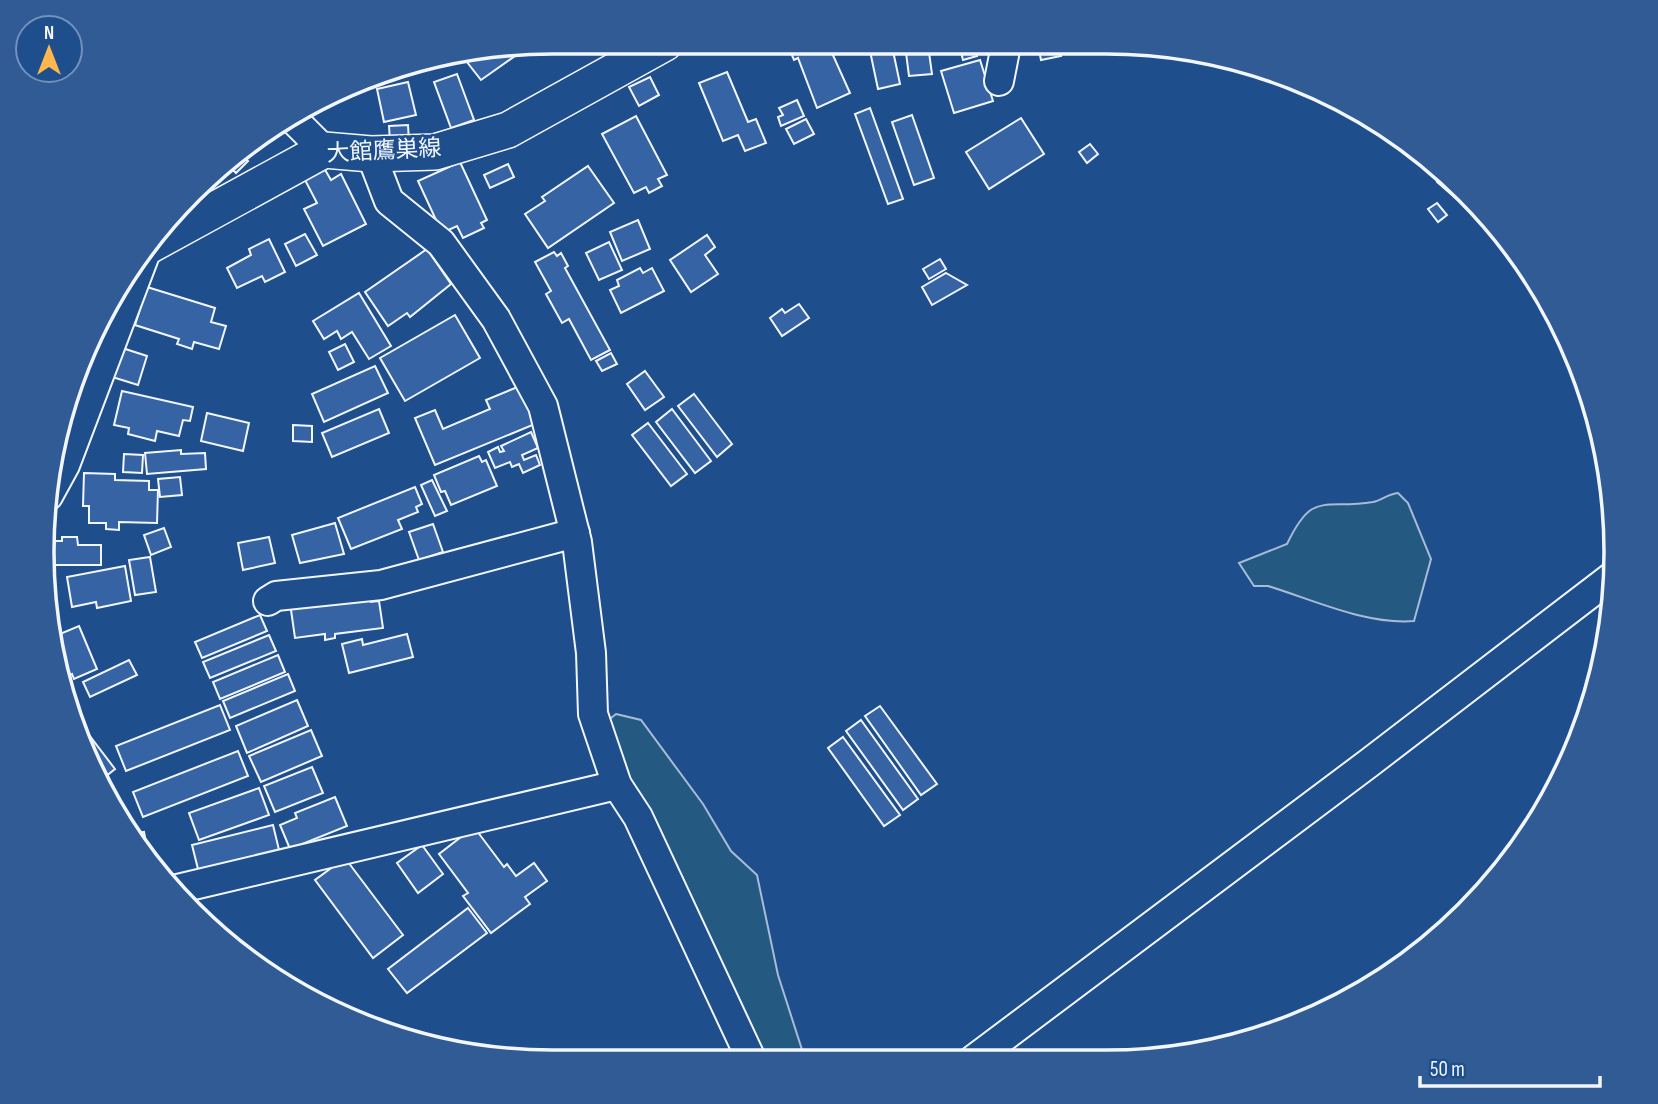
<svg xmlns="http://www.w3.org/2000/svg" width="1658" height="1104" font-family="'Sofia Sans Condensed','Noto Sans JP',sans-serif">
  <rect width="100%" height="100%" fill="#1f4e8c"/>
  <g fill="#245a82" stroke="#a8bbd7" stroke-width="2">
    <path d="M1398 493 1408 503 1431 559 1414 621C1366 625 1314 600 1268 586H1254L1239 563 1287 544C1313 490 1322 510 1373 502 1382 500 1388 494 1398 493Z"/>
    <path d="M616 714 641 720 703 804 731 851 757 875 778 975 805 1059H761L636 797 606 722Z"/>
  </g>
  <g fill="#3563a3" stroke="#f2f6ff" stroke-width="2">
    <path d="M749 43 773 44 753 53Z"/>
    <path d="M793 44H828L850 93 817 108 798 58 794 60 788 46Z"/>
    <path d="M859 44H881L861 50Z"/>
    <path d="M905 45H928L932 74 909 76Z"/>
    <path d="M1038 45 1059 46 1061 56 1041 60Z"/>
    <path d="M892 46 900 84 878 89 870 51Z"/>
    <path d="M975 48 977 56 963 60 961 52Z"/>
    <path d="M510 49 515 56 481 80 463 57Z"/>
    <path d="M980 60 993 101 954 113 941 71Z"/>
    <path d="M434 61 419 72 414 65Z"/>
    <path d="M727 72 748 122 756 119 766 143 745 151 738 135 723 141 699 83Z"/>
    <path d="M457 74 474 120 451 128 434 82Z"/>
    <path d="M650 77 659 95 639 106 629 87Z"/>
    <path d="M408 82 416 115 384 122 377 89Z"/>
    <path d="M797 100 804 116 781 126 778 117 783 115 779 108Z"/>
    <path d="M870 108 903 199 888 204 855 114Z"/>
    <path d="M912 115 934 178 914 185 892 122Z"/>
    <path d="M636 116 667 175 658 179 662 186 649 193 646 187 634 193 602 134Z"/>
    <path d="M1021 118 1044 154 989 189 966 152Z"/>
    <path d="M806 119 814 134 794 144 786 129Z"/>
    <path d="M408 125 409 142H390L389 126Z"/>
    <path d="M268 128 272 129 244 158 248 161 236 173 230 167 212 186 210 183Z"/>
    <path d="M1090 144 1098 154 1087 163 1079 152Z"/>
    <path d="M460 162 487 220 481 223 484 228 463 238 457 226 442 233 418 181Z"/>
    <path d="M508 164 514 177 490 188 484 175Z"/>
    <path d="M588 166 614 203 548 248 525 214 545 201 542 197Z"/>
    <path d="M324 168 331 180 341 174 366 224 323 246 304 209 317 203 304 178Z"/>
    <path d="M1446 172 1464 192 1458 200 1437 182Z"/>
    <path d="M1437 203 1447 215 1438 222 1428 209Z"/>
    <path d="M638 220 650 249 622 261 610 232Z"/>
    <path d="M305 234 317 255 296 266 285 244Z"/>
    <path d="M707 235 715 247 705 255 718 274 691 292 670 260Z"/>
    <path d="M269 239 285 272 265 282 262 276 237 288 227 268 251 255 249 249Z"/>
    <path d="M609 242 622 270 599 280 586 253Z"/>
    <path d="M427 249 451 284 410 317 407 313 388 326 365 292Z"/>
    <path d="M554 252 557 256 561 253 568 266 565 268 610 350 591 360 569 319 562 323 546 294 551 291 535 262Z"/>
    <path d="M940 259 946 269 929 279 923 269Z"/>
    <path d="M640 268 643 273 652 268 664 291 621 313 610 290 619 286 617 280Z"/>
    <path d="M946 273 967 285 932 305 922 287Z"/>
    <path d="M147 287 215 308 211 322 226 326 219 349 194 342 192 349 177 344 179 339 135 325Z"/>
    <path d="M359 293 391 346 369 359 352 332 341 339 337 331 324 339 313 321Z"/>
    <path d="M799 304 809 318 782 336 770 318 782 309 785 313Z"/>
    <path d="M455 315 480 358 405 401 380 358Z"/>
    <path d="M95 333H103L91 361H80Z"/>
    <path d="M345 344 354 362 338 370 329 352Z"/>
    <path d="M116 346 147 356 138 385 106 375Z"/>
    <path d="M611 353 617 364 602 371 596 361Z"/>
    <path d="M375 366 388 393 324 422 312 394Z"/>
    <path d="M645 371 664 397 645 410 627 384Z"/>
    <path d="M520 386 535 424 435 465 415 418 435 410 443 429 490 409 486 400Z"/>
    <path d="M122 391 193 407 190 421 183 420 179 436 157 431 155 441 128 434 129 428 114 425Z"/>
    <path d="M694 394 732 444 717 457 678 406Z"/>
    <path d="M379 409 389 433 332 457 322 433Z"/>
    <path d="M672 409 711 461 695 473 656 422Z"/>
    <path d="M207 413 249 423 243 451 201 441Z"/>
    <path d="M648 423 687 474 671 486 632 435Z"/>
    <path d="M293 425 312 426V442L293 441Z"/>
    <path d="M531 432 538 448 522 455 524 460 536 455 540 465 523 473 519 464 512 467 510 462 495 468 488 452 498 447 500 452 504 451 501 446Z"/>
    <path d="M181 450V454L205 453 206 469 147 474 145 453Z"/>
    <path d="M124 454 143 455 142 473 123 472Z"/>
    <path d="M479 456 482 462 486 460 497 486 451 505 445 491 441 492 434 475Z"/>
    <path d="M84 473 115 474V480L149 481V490H158L157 523 119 522V530L106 529V523H89V506H83Z"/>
    <path d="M180 477 182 495 160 497 158 479Z"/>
    <path d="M432 480 447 511 435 516 421 485Z"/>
    <path d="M415 487 422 504 416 507 418 512 398 520 402 529 351 549 338 518Z"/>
    <path d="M335 523 344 554 300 563 292 535Z"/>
    <path d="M433 524 443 552 419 560 409 532Z"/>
    <path d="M164 528 171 547 151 555 144 535Z"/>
    <path d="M44 531H51V541H62V537H77L78 545H101V565H48Z"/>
    <path d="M269 537 275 563 243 570 238 543Z"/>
    <path d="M150 557 156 592 135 595 129 560Z"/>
    <path d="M125 566 131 601 97 608 96 602 72 607 67 577Z"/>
    <path d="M370 593 371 602 379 601 383 628 335 634V638L325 640V634L295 638 290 603Z"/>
    <path d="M260 615 267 631 202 658 195 642Z"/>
    <path d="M79 626 97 669 74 679 72 674 67 677 63 667 67 665 55 636Z"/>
    <path d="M407 634 413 657 349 673 342 644 362 639 363 645Z"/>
    <path d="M269 635 276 651 210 678 203 662Z"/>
    <path d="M278 655 285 672 220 699 213 682Z"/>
    <path d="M129 660 137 675 90 697 83 682Z"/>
    <path d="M288 674 295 691 230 718 223 701Z"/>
    <path d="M62 689 78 707 71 712Z"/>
    <path d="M297 700 308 726 247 753 236 726Z"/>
    <path d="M220 705 230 730 126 771 116 746Z"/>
    <path d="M880 706 937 784 921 795 865 716Z"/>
    <path d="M861 720 918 799 903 810 846 731Z"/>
    <path d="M83 727 115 769 100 781 79 731Z"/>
    <path d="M311 730 322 756 261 782 249 756Z"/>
    <path d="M843 737 900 815 884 826 828 748Z"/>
    <path d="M238 751 248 776 143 817 133 792Z"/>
    <path d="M312 767 323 793 275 812 264 786Z"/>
    <path d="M259 788 269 815 199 840 189 813Z"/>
    <path d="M335 797 347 826 290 849 280 825 297 818 295 813Z"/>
    <path d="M273 825 280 854 199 873 192 845Z"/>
    <path d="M474 827 504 867 507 864 516 876 534 863 547 881 525 897 530 904 491 933 463 896 468 893 439 854Z"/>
    <path d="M144 832 148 853 132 834Z"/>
    <path d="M422 845 443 874 418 893 397 863Z"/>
    <path d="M345 858 403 935 373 958 315 880Z"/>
    <path d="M468 908 487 933 407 993 388 969Z"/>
  </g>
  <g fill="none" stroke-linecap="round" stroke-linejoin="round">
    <defs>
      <g id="minor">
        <path d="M999 81 1006 45"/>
        <path d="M291 117 324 150"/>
        <path d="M371 154 389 201 441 243 496 319 543 406 577 542 591 653 593 714 617 785 638 817 751 1059"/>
        <path d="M48 496 65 465 147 249"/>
        <path d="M268 601 276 596 381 585 575 533"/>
        <path d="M177 889 617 785"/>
        <path d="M973 1060 1369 763 1613 576"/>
      </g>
      <path id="major" d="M143 249 324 150 371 154 435 152 508 130 665 43"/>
    </defs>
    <use href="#minor" stroke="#f2f6ff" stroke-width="32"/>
    <use href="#major" stroke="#f2f6ff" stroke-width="38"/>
    <use href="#minor" stroke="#1f4e8c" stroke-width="28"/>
    <use href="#major" stroke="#1f4e8c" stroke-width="35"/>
  </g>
  <g text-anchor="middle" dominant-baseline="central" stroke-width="5" stroke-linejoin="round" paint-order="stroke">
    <g font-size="23" fill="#f2f6ff" stroke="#1f4e8c">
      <text transform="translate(384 151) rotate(-3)">大館鷹巣線</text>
    </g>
  </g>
  <path d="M0 0H1658V1104H0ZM552 54H1106A498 498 0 0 1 1604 552V552A498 498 0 0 1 1106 1050H552A498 498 0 0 1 54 552V552A498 498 0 0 1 552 54Z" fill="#305b95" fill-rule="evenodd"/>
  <path fill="none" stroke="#f2f6ff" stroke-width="3.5" d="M552 54H1106A498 498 0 0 1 1604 552V552A498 498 0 0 1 1106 1050H552A498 498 0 0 1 54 552V552A498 498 0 0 1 552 54Z"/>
  <g transform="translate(49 49)"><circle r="33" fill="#1f4e8c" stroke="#7391ba" stroke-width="2"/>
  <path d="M0-5L12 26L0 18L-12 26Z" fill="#ffb74d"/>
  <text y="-10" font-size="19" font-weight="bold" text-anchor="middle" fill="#f2f6ff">N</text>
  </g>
  <path d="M1420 1076v10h180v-10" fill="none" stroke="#f2f6ff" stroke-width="3.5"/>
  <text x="1430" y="1076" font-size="21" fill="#f2f6ff" stroke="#1f4e8c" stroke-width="5" paint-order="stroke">50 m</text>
</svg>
